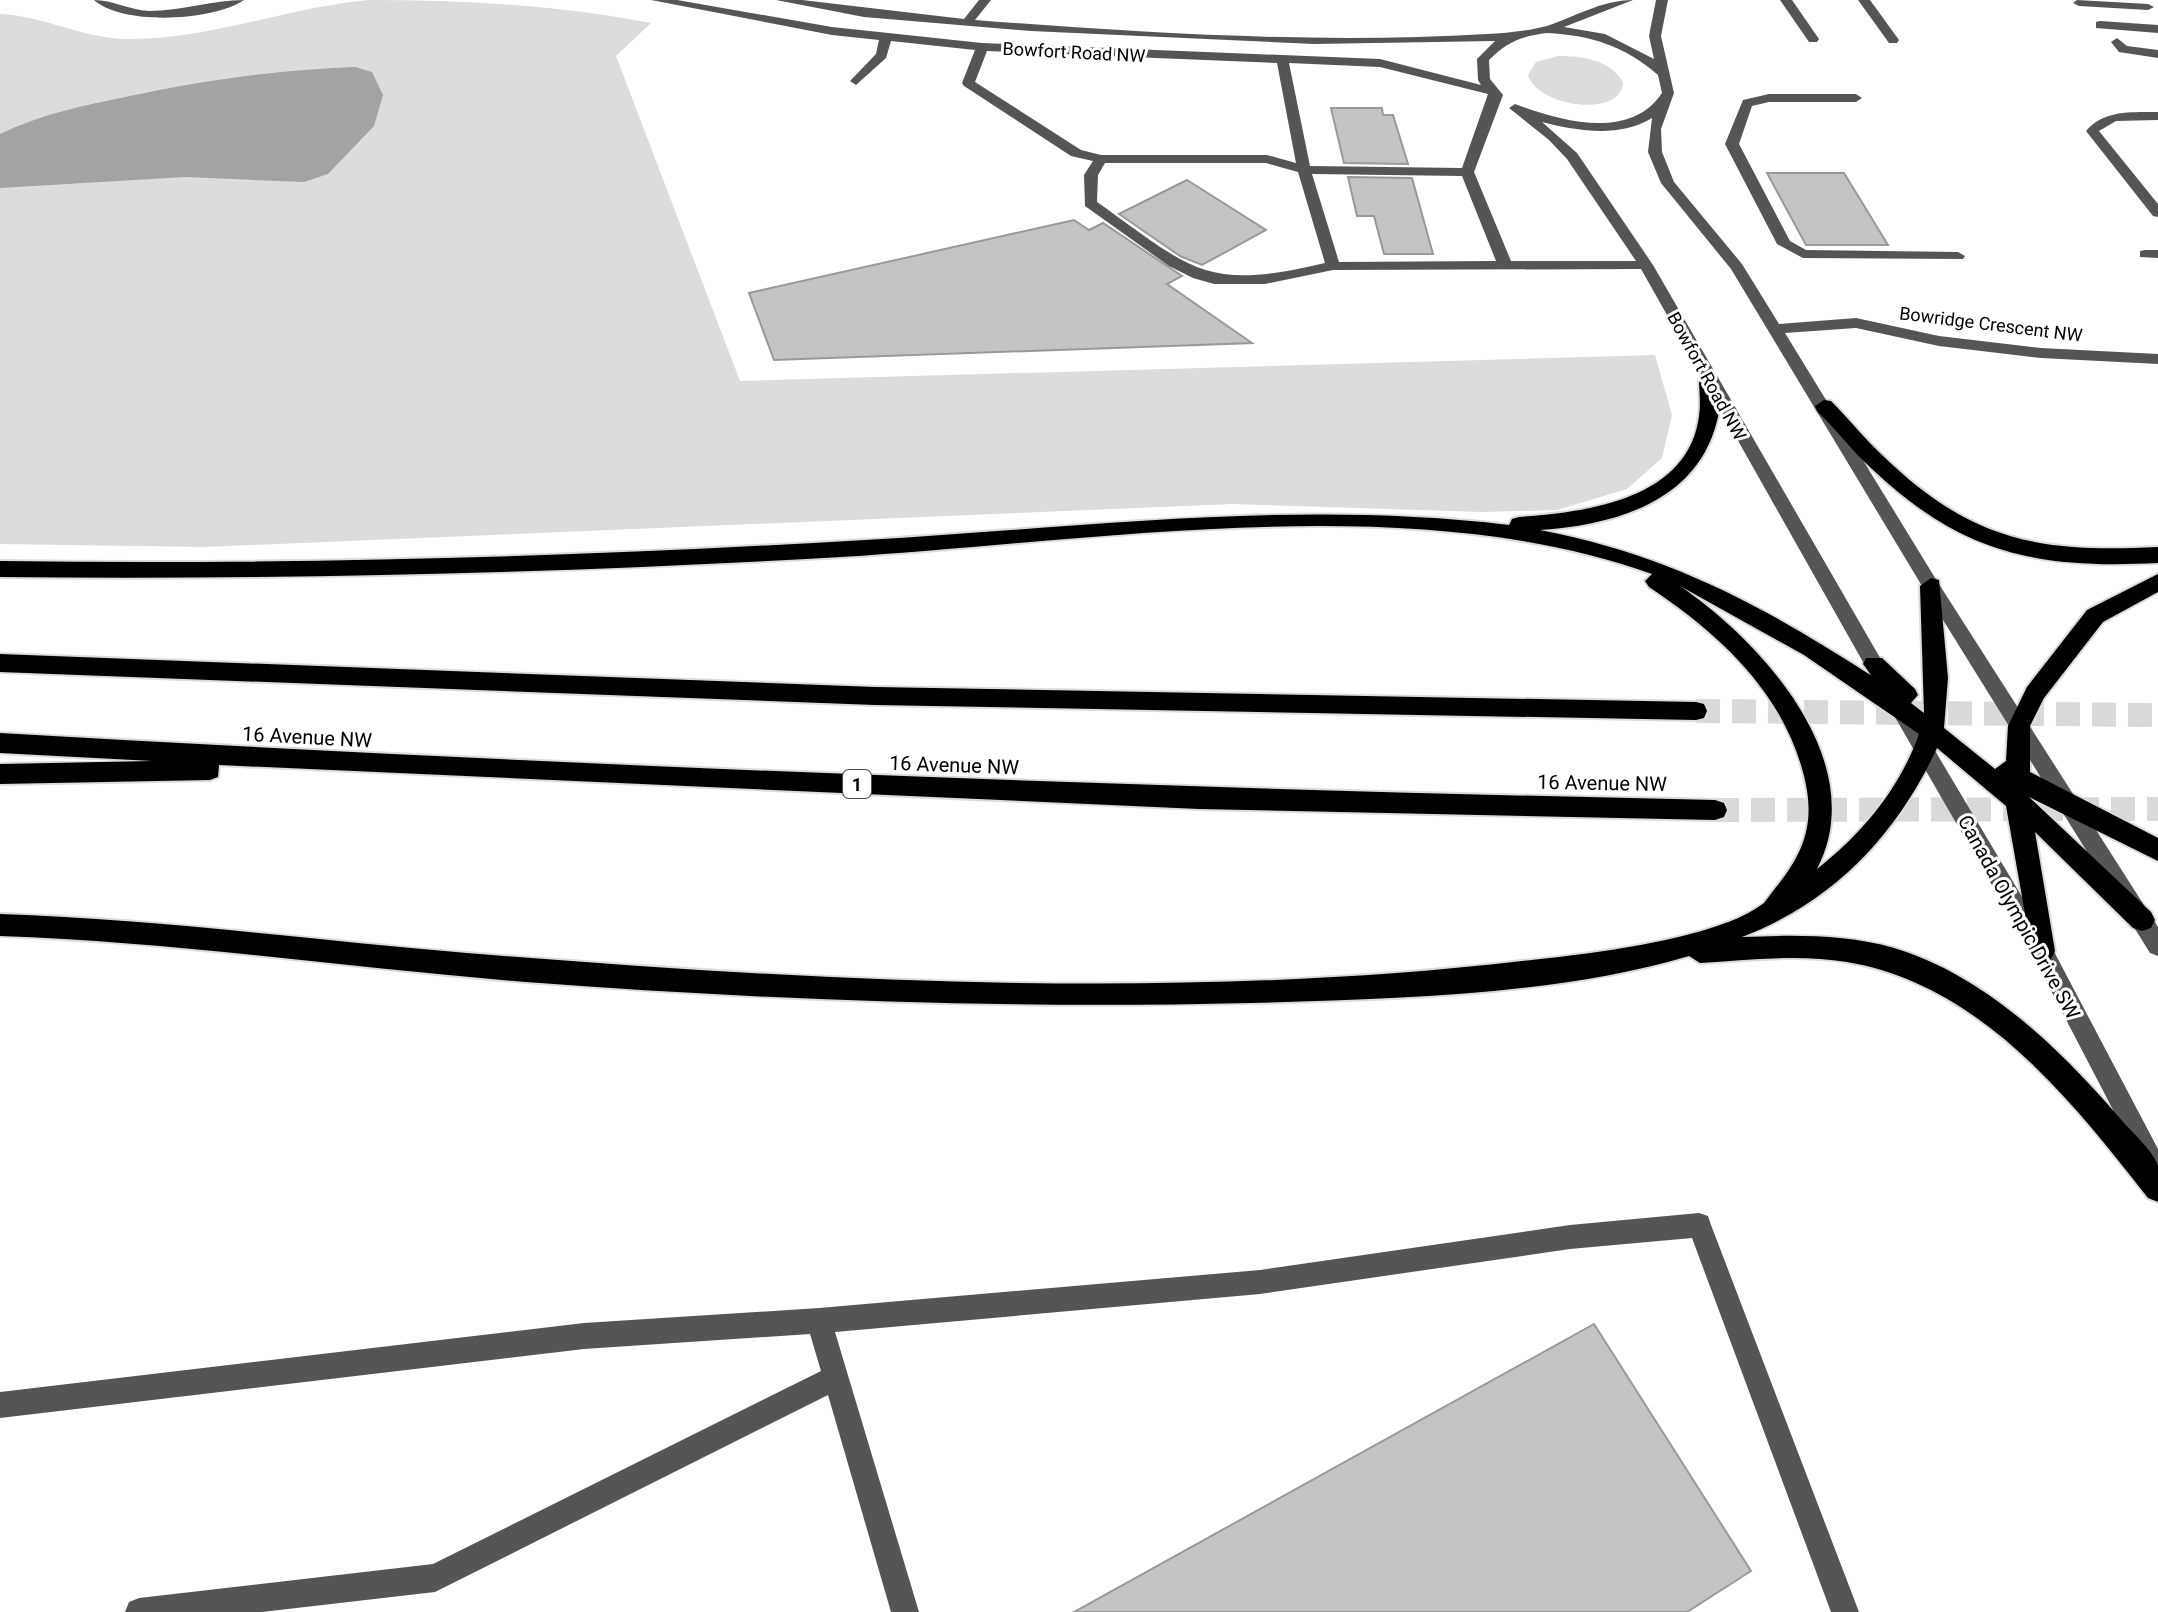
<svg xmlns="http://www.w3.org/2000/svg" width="2158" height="1612" font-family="Roboto,sans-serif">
  <rect width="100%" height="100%" fill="#fff"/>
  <g fill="#dcdcdc">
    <path d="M369 0C465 0 557 5 651 23L616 56 740 381 1655 355 1672 415 1662 458 1627 489 1557 510 1482 512 1232 504 205 547 0 544V14C44 16 82 38 126 39 209 40 288 7 369 0Z"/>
    <path d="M1558 56C1582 56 1609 59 1623 82 1622 119 1537 107 1528 75L1536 62Z"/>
  </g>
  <path fill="#a3a3a3" d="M355 67 372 72 383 95 374 126 328 174 304 182 185 177 0 188V134C41 114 85 105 130 96 207 80 276 70 355 67Z"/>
  <g fill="#c4c4c4" stroke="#999" stroke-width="2">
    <path d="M1331 108H1382L1383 115H1393L1408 164 1344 163Z"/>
    <path d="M1767 173H1844L1888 245H1806Z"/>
    <path d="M1348 177 1412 178 1433 254H1384L1374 216H1357Z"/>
    <path d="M1187 180 1266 230 1202 265 1180 256 1119 214Z"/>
    <path d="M1074 220 1089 230 1103 223 1182 276 1167 284 1252 343 774 360 749 293Z"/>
    <path d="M1594 1324 1751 1571 1687 1612H1074Z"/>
  </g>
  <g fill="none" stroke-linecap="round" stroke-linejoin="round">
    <g stroke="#d9d9d9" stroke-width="24" stroke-dasharray="24 12" stroke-linecap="butt">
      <path d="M1696 711 2158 715"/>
      <path d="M1715 810 2158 809"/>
    </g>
    <defs>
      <g id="highway">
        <path d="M1708 372 1717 378C1718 392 1721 408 1717 421 1697 502 1614 525 1540 530 1669 555 1762 605 1872 676L1863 664 1866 658H1882L1915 689 1918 695 1911 703 1924 713 1920 586 1931 578 1939 580 1948 678 1944 728 1995 769 2006 761 2008 726 2027 687 2087 610 2158 574V592L2103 622 2044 698 2030 726V772L2158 838V861L2029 797 2151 912 2155 920 2151 928 2142 931 2133 928 2035 832 2055 951 2051 959 2042 963 2033 959 2006 806 1937 748C1897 835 1833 902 1742 937 1793 935 1844 934 1894 948 1987 976 2062 1051 2124 1123 2134 1134 2154 1152 2158 1166 2158 1176 2158 1192 2158 1202L2148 1198C2070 1098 1979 984 1847 962 1799 954 1748 960 1700 963L1689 956C1555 996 1389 999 1250 1003 1008 1009 767 1000 526 982 351 968 176 942 0 936V914C156 919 311 940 467 953 812 981 1177 1001 1522 961 1582 955 1717 940 1764 903 1765 902 1776 887 1777 886 1809 846 1816 815 1801 765 1777 686 1715 631 1649 587L1645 581 1652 574C1410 487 1094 542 841 557 561 573 281 580 0 577V561C289 565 577 557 865 540 1080 528 1294 499 1509 525L1512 519 1519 517C1587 512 1688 500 1699 416 1701 403 1699 390 1699 378ZM1680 586 1804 655 1919 734C1900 788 1862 834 1817 869 1872 763 1762 642 1680 586Z"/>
        <path d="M1824 400 1831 401C1849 419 1864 438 1882 455 1971 541 2038 553 2158 547V563C2037 569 1962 554 1872 469 1852 451 1836 429 1817 411L1815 406Z"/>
        <path d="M0 654 875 687 1696 702 1704 704 1707 711 1704 718 1696 720 875 705 0 672Z"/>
        <path d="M0 733C571 766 1143 788 1715 800L1724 803 1727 810 1724 817 1715 820 1199 809 219 765 218 777 210 780 0 784V764L152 761 0 753Z"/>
      </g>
    </defs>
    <use href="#highway" stroke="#dbdbdb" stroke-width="4"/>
    <g fill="#555" fill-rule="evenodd">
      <path d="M94 0C113 0 129 10 149 11 182 11 212 0 244 0 213 21 123 26 94 0Z"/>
      <path d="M651 0H677L832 27 982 43 1380 59 1481 85 1478 80 1477 59 1495 41 1314 44 1031 31 864 17 776 0H802L964 19 979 0H991L975 20C1145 33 1317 44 1487 34 1506 33 1528 31 1547 26 1574 17 1602 0 1633 0L1564 27 1605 34 1654 59 1649 36 1656 0H1668L1661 36 1674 93 1661 129 1662 152 1674 182 1742 264 1779 324 1856 318 1939 336 2041 348 2158 354V364L2041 358 1939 346 1856 328 1785 333 1937 581 2158 927V956L2150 953 1925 591 1731 269 1661 183 1648 152 1652 118C1620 138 1577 131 1542 122L1577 153 1653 265 1890 675 1892 680 1890 685H1876L1641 269 1333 270 1265 284H1214L1193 278 1169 266 1085 206 1084 175 1093 161 1071 156 964 86 962 83 975 50 891 41 886 58 856 85 850 81 876 54 879 40 832 35ZM1547 33C1590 35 1625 46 1658 75L1662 93C1629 142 1559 120 1515 104L1509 108 1549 140 1567 159 1636 261H1511L1474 172 1503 95 1490 79 1489 60C1507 42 1522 36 1547 33ZM987 51 1277 63 1296 163 1267 155H1101L1081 150 975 82ZM1289 63 1380 67 1488 94 1462 168 1310 166ZM1105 163H1266L1298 172 1325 263C1204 292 1192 269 1097 202L1098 175ZM1312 174 1462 176 1496 261 1339 262Z"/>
      <path d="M1780 0H1792L1819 39 1817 42H1809Z"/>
      <path d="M1858 0H1870L1899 40 1897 43H1889Z"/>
      <path d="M2077 0 2148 4 2154 7 2148 10 2079 6 2073 3Z"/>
      <path d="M2100 21 2158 25V33L2096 28V22Z"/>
      <path d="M2117 38 2127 46 2158 50V58L2119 52 2111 42Z"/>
      <path d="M1769 94H1856L1862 98 1856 102H1769L1752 106 1739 144 1790 241 1806 250 1958 252 1965 256 1963 259 1803 258 1777 244 1725 144 1743 100Z"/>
      <path d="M2149 112H2158V120L2116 121 2099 131 2158 204V217L2153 216 2086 131C2102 112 2125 112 2149 112Z"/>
      <path d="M2145 250H2158V258L2140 257V251Z"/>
      <path d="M1899 699 1906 702 2050 944 2158 1149V1185L2150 1181 2034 958 1892 712 1890 707Z"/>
      <path d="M1699 1213 1708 1216 1711 1225 1859 1612H1831L1692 1238 1570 1249 1260 1294 835 1332 919 1612H891L828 1395 435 1592 262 1612H125L129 1602 139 1598 433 1564 821 1371 810 1334 584 1349 0 1418V1392L584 1323 819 1308 1260 1270 1570 1225Z"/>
    </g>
    <use href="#highway" fill="#000" fill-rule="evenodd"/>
  </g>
  <g text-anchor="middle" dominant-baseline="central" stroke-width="6" stroke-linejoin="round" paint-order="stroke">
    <g font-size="18" fill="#000" stroke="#fff">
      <text transform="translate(1074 52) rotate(3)">Bowfort Road NW</text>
      <text transform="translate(1991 324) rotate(7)">Bowridge Crescent NW</text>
      <text transform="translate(1707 376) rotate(61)">Bowfort Road NW</text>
    </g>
    <rect fill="#fff" stroke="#4c4c4c" stroke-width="2" x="843" y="770" width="28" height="28" rx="6"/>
    <g font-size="18" font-weight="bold" fill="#000">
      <text x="857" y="784">1</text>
    </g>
    <g font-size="20" fill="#000" stroke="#fff">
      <text transform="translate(307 737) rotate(3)">16 Avenue NW</text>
      <text transform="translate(954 765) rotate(2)">16 Avenue NW</text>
      <text transform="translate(1602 783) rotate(1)">16 Avenue NW</text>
      <text transform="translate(2019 917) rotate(61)">Canada Olympic Drive SW</text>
    </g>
  </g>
</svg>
